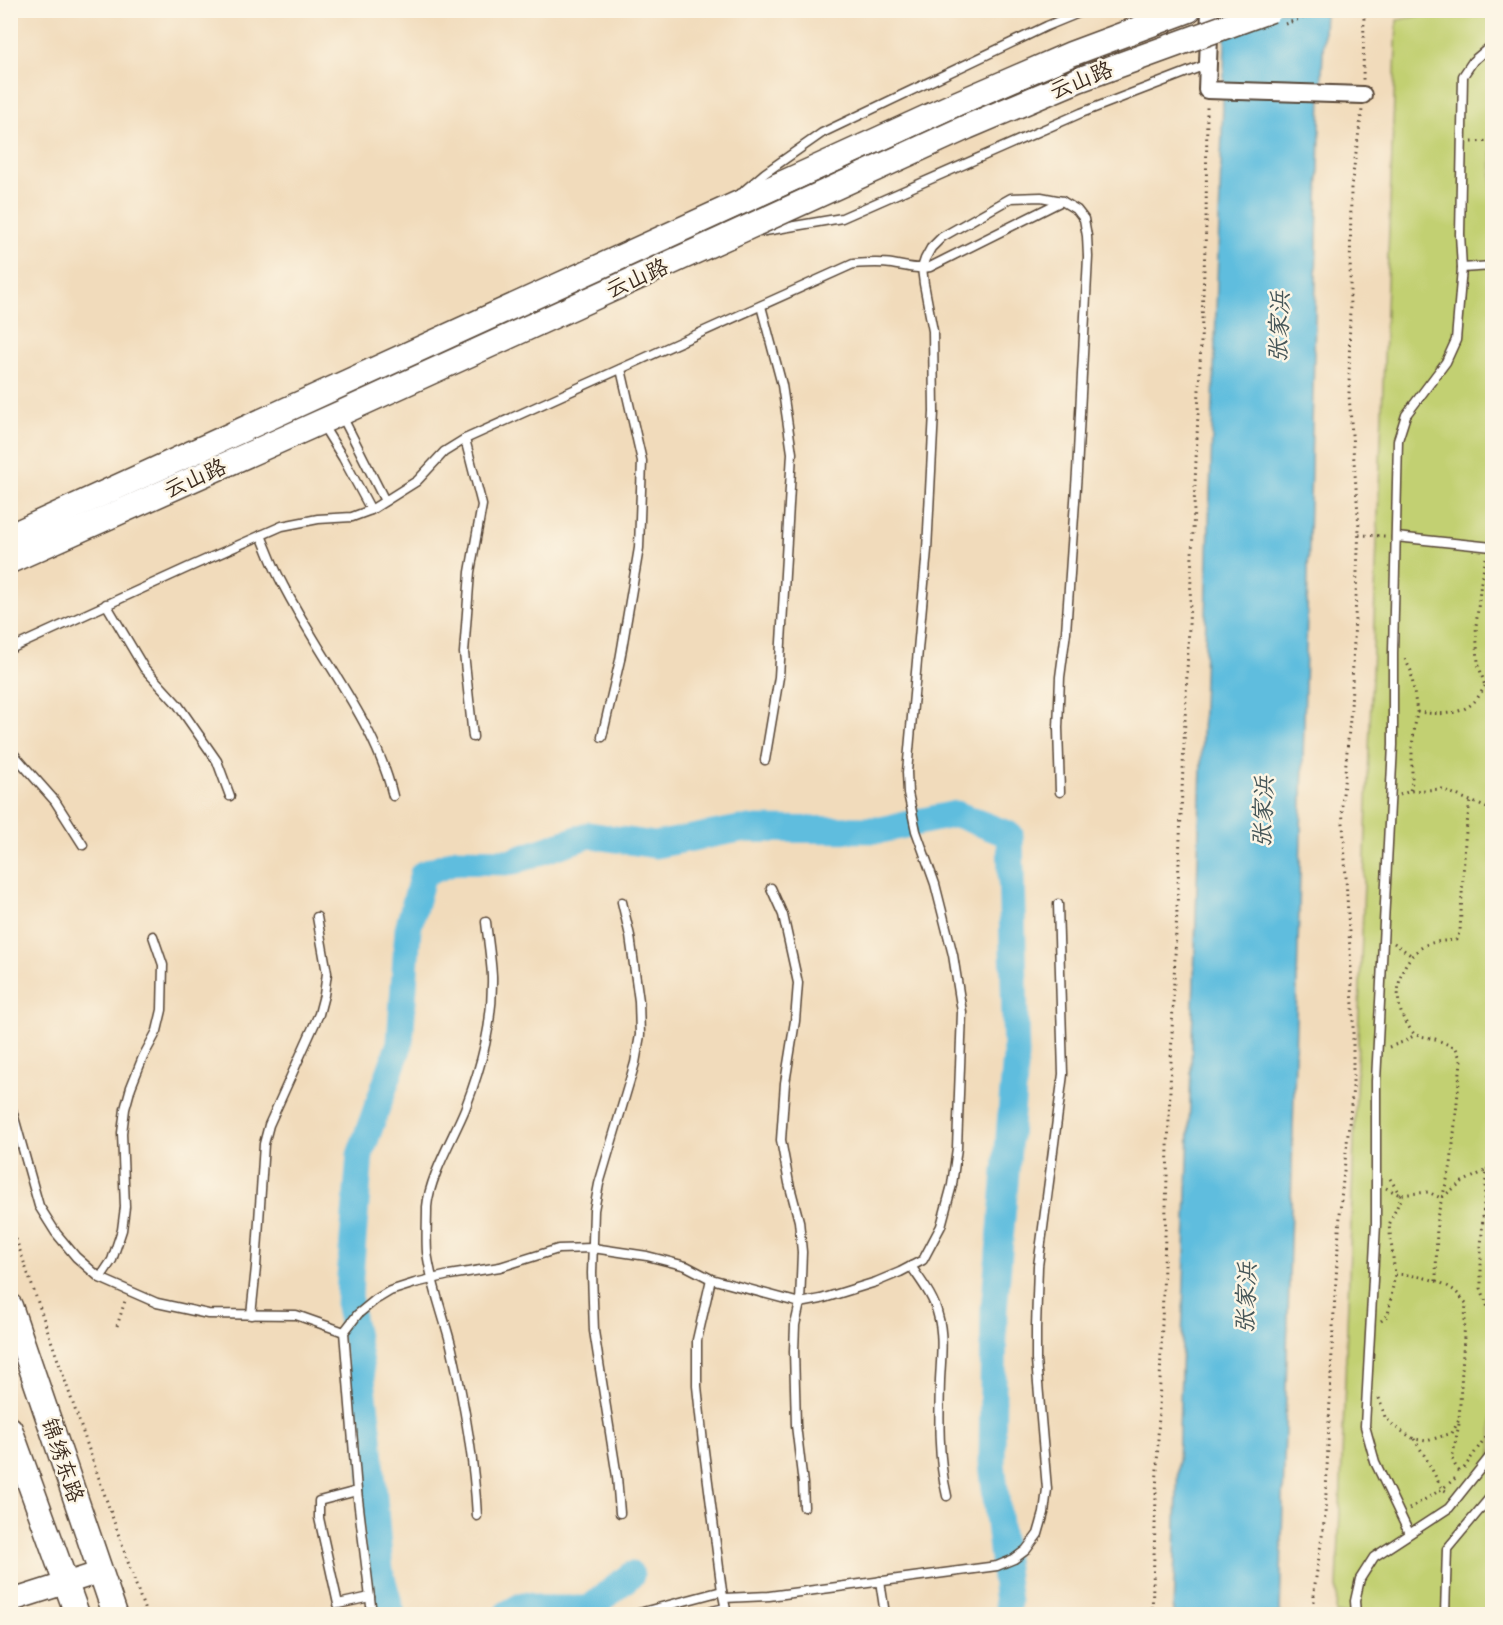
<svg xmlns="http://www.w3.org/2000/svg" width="1503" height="1625" font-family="Sriracha,'LXGW WenKai TC',sans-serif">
  <rect width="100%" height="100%" fill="#fcf5e5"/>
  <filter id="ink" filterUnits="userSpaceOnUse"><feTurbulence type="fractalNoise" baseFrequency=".0167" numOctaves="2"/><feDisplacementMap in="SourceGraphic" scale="12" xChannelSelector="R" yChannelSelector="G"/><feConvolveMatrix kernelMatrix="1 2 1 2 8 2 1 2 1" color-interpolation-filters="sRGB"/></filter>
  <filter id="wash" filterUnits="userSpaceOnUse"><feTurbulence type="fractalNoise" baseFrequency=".008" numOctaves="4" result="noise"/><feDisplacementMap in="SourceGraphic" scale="24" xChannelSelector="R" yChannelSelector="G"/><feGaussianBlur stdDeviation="1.35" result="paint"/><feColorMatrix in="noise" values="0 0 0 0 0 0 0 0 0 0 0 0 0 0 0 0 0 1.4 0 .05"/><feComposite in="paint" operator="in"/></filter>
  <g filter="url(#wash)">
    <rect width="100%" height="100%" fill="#f1dbbb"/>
    <path fill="#c2d072" stroke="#7e7d48" stroke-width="1.5" d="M1444 11H1492V1614H1336L1397 20Z"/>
    <path fill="#5fbdde" stroke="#4d747e" stroke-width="1.5" d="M1226 11H1325L1321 94 1280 1614H1173Z"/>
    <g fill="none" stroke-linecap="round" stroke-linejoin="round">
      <g stroke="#5fbdde" stroke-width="27">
        <path d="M392 1614 380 1571 369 1437 360 1363 349 1306 350 1276 360 1155 400 1043 408 929 423 874 457 861 511 862 589 835 655 845 740 829 881 830 956 814 1010 835 1016 1056 994 1310 992 1463 1008 1603"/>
        <path d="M507 1614 523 1605 540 1609H589L631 1575"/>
      </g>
    </g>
  </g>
  <g filter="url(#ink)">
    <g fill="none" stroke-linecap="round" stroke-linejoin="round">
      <defs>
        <g id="service">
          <path d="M745 190 765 173 822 133 1047 26 1086 10"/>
          <path d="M759 232 842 218 1081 113 1208 64"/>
          <path d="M1462 268 1492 266"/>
          <path d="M761 306 782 385 792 453 779 677 765 760"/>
          <path d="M342 416 385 501"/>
          <path d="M322 424 343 458 371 510"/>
          <path d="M465 439 482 505 470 572 464 653 473 737"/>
          <path d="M261 535C268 552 274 569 283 585 293 604 304 623 315 641 345 691 379 738 393 796"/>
          <path d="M1396 537 1492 547"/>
          <path d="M106 604 144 668 178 705 217 761 230 796"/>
          <path d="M10 649 187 568 282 526 318 519 352 517 371 510 417 481 444 452 465 439 853 264C866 263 879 262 892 264 905 266 916 270 930 267L1062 201"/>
          <path d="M602 737 620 660 639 548 642 461 621 369"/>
          <path d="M10 750 55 801 83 845"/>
          <path d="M771 888 783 915 798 983 795 1021 785 1083 781 1140 789 1183 799 1221 802 1252 800 1303 795 1325 794 1351 796 1425 803 1484 804 1507"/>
          <path d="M10 1103 39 1206 56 1233 76 1257 100 1278 157 1303 208 1314 296 1315 344 1332"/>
          <path d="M911 1266C921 1281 934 1297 938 1315 944 1336 941 1359 940 1380 939 1419 938 1459 947 1496"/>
          <path d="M100 1278 112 1260 122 1230 125 1207 122 1133 125 1109 131 1087 143 1057 157 1031 162 1010 163 965 153 936"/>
          <path d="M711 1279 697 1340V1386L703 1443 722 1591 727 1614"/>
          <path d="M251 1315 256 1267 264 1144 269 1125 319 1014 324 995 327 973 317 917"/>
          <path d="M357 1491 319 1501V1518L338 1604 370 1597"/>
          <path d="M620 1513 617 1477 594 1331 592 1273 594 1210 599 1184 635 1063 640 1035 639 1001 630 936 622 902"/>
          <path d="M477 1516C474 1458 464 1401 451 1345 443 1314 431 1284 427 1252 426 1237 427 1222 427 1207 429 1178 454 1136 465 1109 482 1065 493 1023 492 976 491 958 488 940 486 922"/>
          <path d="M1409 1533 1375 1462 1365 1426 1376 1224V1081L1393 745V653L1398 440 1406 415 1446 362 1456 340 1462 268 1460 234 1463 76 1473 61 1492 45"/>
          <path d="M880 1581 885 1614"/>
          <path d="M724 1598 769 1596 997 1566 1014 1559 1026 1550 1038 1534 1044 1513 1047 1489 1036 1360V1328L1038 1266 1063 1074 1058 904"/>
          <path d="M372 1614 357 1491 344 1332 358 1314 375 1300 390 1291 415 1283 449 1275 500 1267 558 1249 593 1248 647 1256 686 1266 711 1279 800 1303 821 1299 876 1282 900 1272 923 1260 941 1226 952 1185 957 1148 962 1012 953 955 935 884 916 831 908 793 907 772 927 550 934 412 933 331 924 284 922 268 925 259 931 248 942 237 1011 198 1041 197 1062 201 1077 210 1084 219 1087 236 1088 257 1077 472 1066 632 1060 677 1058 728 1060 792"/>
          <path d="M635 1614 722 1591"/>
          <path d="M699 1614 725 1608"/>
          <path d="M1356 1614 1355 1601 1360 1579 1374 1557 1449 1508 1492 1454"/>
          <path d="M1445 1614 1447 1549 1492 1495"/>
        </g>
        <path id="minor" d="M1210 10 1207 90 1363 95"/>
        <path id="tertiary" d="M10 1601 101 1572"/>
        <g id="secondary">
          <path d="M10 536 958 103 1071 54 1189 10"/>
          <path d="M10 561 341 413 729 236"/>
          <path d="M10 1306 115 1614"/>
          <path d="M10 1429 77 1614"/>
        </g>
      </defs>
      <use href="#service" stroke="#564536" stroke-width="11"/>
      <use href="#minor" stroke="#564536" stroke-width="20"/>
      <use href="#tertiary" stroke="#564536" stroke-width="24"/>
      <use href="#secondary" stroke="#564536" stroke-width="27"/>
      <g stroke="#564536" stroke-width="3" stroke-dasharray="1.5 4.5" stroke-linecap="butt">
        <path d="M1356 10 1364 16 1363 80"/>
        <path d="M1364 16 1376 10"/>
        <path d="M1472 142 1492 141"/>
        <path d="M1359 535 1385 536"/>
        <path d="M1486 558 1481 582 1476 626 1478 663 1485 686 1492 692"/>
        <path d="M1405 659 1411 671 1417 712 1412 746V782L1410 791"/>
        <path d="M1417 712C1436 714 1458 717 1474 702 1478 698 1482 691 1485 686"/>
        <path d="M1400 795 1410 791 1442 789 1492 810"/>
        <path d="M1394 943 1412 956"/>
        <path d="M1389 1047 1403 1042 1415 1035"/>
        <path d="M1492 1157 1487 1170 1485 1187 1481 1247V1288L1492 1319"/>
        <path d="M1386 1188 1400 1195 1428 1192 1441 1198 1462 1182 1492 1168"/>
        <path d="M10 1222 146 1614"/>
        <path d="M1436 1281 1437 1217 1451 1165 1461 1061 1456 1048 1435 1039 1415 1035C1410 1029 1405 1022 1402 1015 1393 991 1400 960 1424 946 1432 941 1446 941 1456 940L1460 931 1465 840 1470 801"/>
        <path d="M1381 1321 1388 1315 1395 1274 1389 1225 1400 1200V1195L1389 1177H1387"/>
        <path d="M117 1326 125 1301"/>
        <path d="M1379 1398 1385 1417 1395 1427 1414 1439 1427 1441 1452 1433 1459 1420 1466 1303C1461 1298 1457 1292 1452 1289 1436 1278 1413 1275 1395 1274"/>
        <path d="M1459 1424 1452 1459 1460 1475"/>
        <path d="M1414 1439 1426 1458 1442 1489 1448 1492"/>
        <path d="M1464 1468 1492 1428"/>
        <path d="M1409 1509 1442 1489 1458 1476"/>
        <path d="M1152 1614 1173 1003 1206 224 1207 105"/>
        <path d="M1314 1614V1591L1325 1516 1333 1328 1341 1199 1353 1087V1005L1342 805 1351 708 1359 527 1349 395 1351 188 1362 110"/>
      </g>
      <use href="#service" stroke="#fff" stroke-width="8"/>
      <use href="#minor" stroke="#fff" stroke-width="16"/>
      <use href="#tertiary" stroke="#fff" stroke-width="21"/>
      <use href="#secondary" stroke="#fff" stroke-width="24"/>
      <defs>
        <path id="secondary-bridge" d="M729 236 967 127 1078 80 1271 10"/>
      </defs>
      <use href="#secondary-bridge" stroke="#564536" stroke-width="27" stroke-linecap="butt"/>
      <path stroke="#564536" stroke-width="3" stroke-dasharray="1.5 4.5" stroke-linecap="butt" d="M1285 24 1325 10"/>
      <use href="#secondary-bridge" stroke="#fff" stroke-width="24"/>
    </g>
  </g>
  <g text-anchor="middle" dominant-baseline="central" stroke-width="5" stroke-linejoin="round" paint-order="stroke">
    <g font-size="22" fill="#3b2a1e" stroke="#fcf5e5">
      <text transform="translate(1081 80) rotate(-22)">云山路</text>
      <text transform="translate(637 278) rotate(-24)">云山路</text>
      <text transform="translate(195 478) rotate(-24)">云山路</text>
      <text transform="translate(63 1460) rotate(71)">锦绣东路</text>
    </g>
    <g font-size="24" font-style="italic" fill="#465658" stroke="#fcf5e5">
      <text transform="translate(1279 327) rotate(-88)">张家浜</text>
      <text transform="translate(1263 812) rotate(-88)">张家浜</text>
      <text transform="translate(1246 1298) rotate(-88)">张家浜</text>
    </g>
  </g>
  <rect width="1503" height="1625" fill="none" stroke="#fcf5e5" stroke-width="36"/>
</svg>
